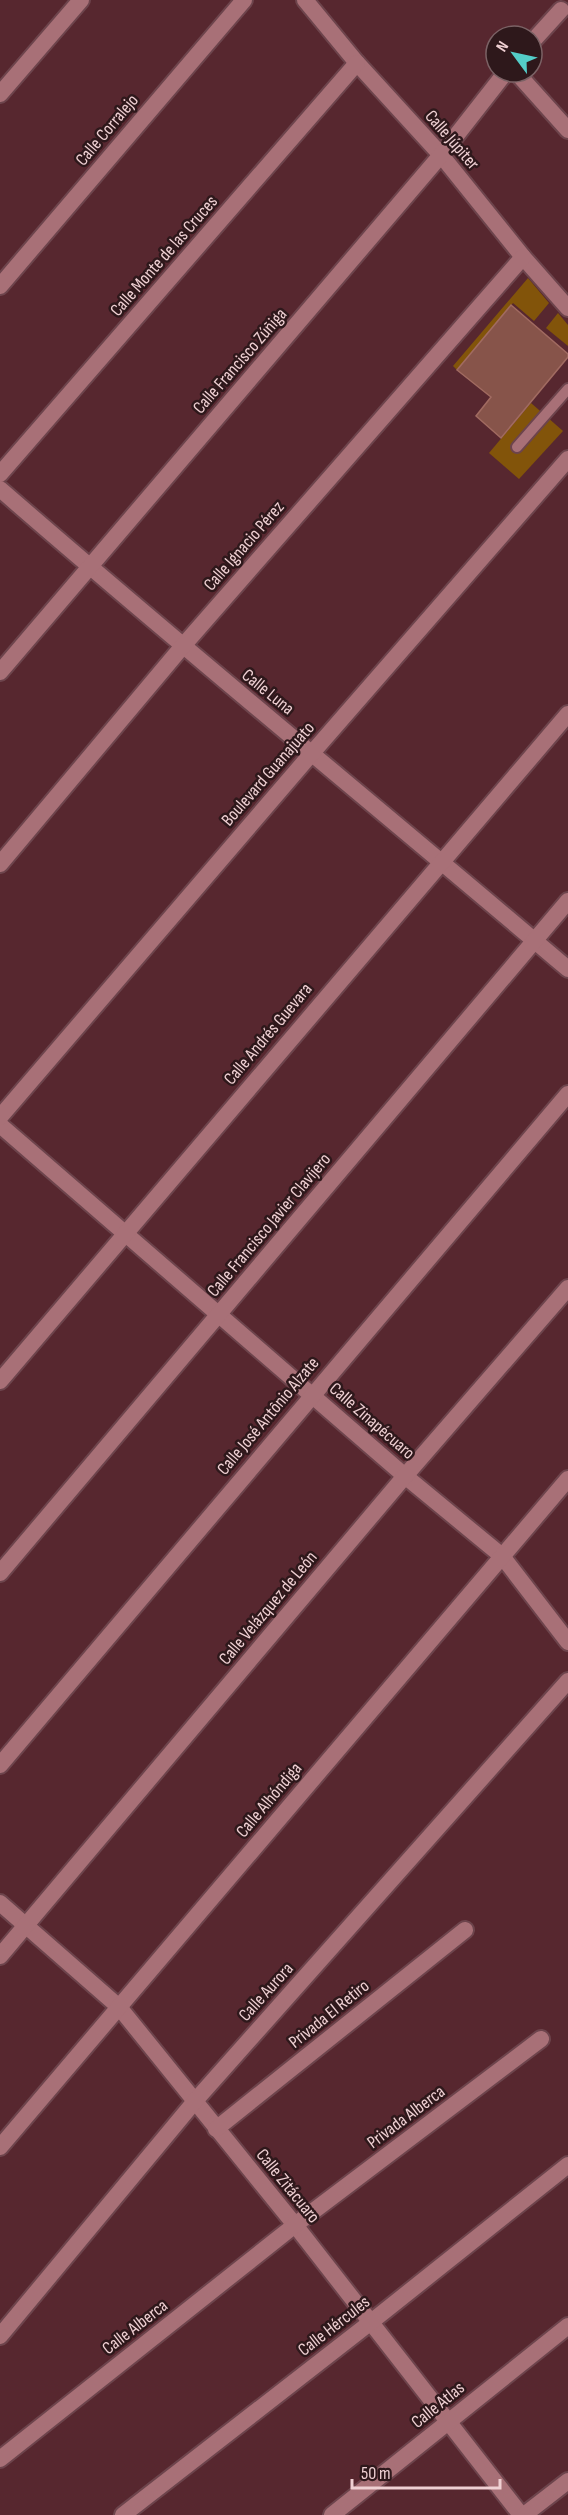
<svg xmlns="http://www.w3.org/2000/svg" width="568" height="2515" font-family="'Sofia Sans Condensed',sans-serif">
  <rect width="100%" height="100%" fill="#57272f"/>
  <g fill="#82540a">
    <path d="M528 278 549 303 534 321 513 303 457 370 453 366Z"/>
    <path d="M558 313 568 325V346L546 328Z"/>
    <path d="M531 403 563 431 519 479 489 453Z"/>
  </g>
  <path fill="#87544a" stroke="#a16b61" stroke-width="1.5" d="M511 305 568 354V357L501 438 476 416 491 397 457 370Z"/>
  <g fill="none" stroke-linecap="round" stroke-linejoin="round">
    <defs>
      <path id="service" d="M517 447 568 389"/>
      <g id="minor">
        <path d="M305 0 357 63 441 155 523 257 568 308"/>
        <path d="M532 42 561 10"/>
        <path d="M516 72 568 130"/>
        <path d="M0 94 81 0"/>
        <path d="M0 286 244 0"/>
        <path d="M0 474 357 63"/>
        <path d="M0 489C187 652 379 808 568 969"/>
        <path d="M0 672 441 155 506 72"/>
        <path d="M0 864 182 647 523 257"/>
        <path d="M0 1125 405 1476 502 1556 568 1642"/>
        <path d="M0 1381 568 714"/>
        <path d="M0 1573 568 901"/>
        <path d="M0 1765 568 1094"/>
        <path d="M0 1903 119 2007 295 2225 521 2515"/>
        <path d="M0 1956 405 1476 568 1288"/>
        <path d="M216 2129 465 1930"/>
        <path d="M0 2147 568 1479"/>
        <path d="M0 2336 195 2101 568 1681"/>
        <path d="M0 2459 295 2225 541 2039"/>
        <path d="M123 2515 371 2322 568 2165"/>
        <path d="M332 2515 568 2326"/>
        <path d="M524 2515 568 2481"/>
      </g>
      <path id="tertiary" d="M0 1117 312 753 568 459"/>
    </defs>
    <use href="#service" stroke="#6d444c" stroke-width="14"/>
    <use href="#minor" stroke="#6d444c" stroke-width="20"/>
    <use href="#tertiary" stroke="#6d444c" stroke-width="20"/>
    <use href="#service" stroke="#a87077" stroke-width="10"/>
    <use href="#minor" stroke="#a87077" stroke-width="16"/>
    <use href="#tertiary" stroke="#a87077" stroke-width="16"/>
  </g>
  <g text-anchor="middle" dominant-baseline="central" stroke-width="5" stroke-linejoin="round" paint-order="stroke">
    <g font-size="18" fill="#efd0d3" stroke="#2e181b">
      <text transform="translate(107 130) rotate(-50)">Calle Corralejo</text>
      <text transform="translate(452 140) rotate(49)">Calle Júpiter</text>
      <text transform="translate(164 256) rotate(-49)">Calle Monte de las Cruces</text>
      <text transform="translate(240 361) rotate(-49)">Calle Francisco Zúñiga</text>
      <text transform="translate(244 546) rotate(-49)">Calle Ignacio Pérez</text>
      <text transform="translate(268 692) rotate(39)">Calle Luna</text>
      <text transform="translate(268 774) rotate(-49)">Boulevard Guanajuato</text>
      <text transform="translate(268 1034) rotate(-50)">Calle Andrés Guevara</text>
      <text transform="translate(269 1225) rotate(-50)">Calle Francisco Javier Clavijero</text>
      <text transform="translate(268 1416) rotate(-50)">Calle José Antônio Alzate</text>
      <text transform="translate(372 1421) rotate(41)">Calle Zinapécuaro</text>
      <text transform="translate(268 1608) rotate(-50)">Calle Velázquez de León</text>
      <text transform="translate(269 1800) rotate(-50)">Calle Alhóndiga</text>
      <text transform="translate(266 1992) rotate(-48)">Calle Aurora</text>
      <text transform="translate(329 2014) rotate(-39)">Privada El Retiro</text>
      <text transform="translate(406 2117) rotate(-37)">Privada Alberca</text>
      <text transform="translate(288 2186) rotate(51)">Calle Zitácuaro</text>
      <text transform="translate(334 2326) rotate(-38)">Calle Hércules</text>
      <text transform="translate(135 2327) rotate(-38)">Calle Alberca</text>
      <text transform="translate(438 2405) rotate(-39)">Calle Atlas</text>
    </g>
  </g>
  <g transform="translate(514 54) rotate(303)"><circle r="28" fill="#2e181b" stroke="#7b6265" stroke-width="1.5"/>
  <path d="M0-4.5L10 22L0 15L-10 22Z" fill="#54cdc8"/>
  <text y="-9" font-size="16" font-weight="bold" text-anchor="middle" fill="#efd0d3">N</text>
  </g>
  <path d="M352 2479v9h148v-9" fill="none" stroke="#efd0d3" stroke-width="3"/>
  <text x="361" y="2479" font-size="18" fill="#efd0d3" stroke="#2e181b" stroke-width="4.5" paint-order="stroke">50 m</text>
</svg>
